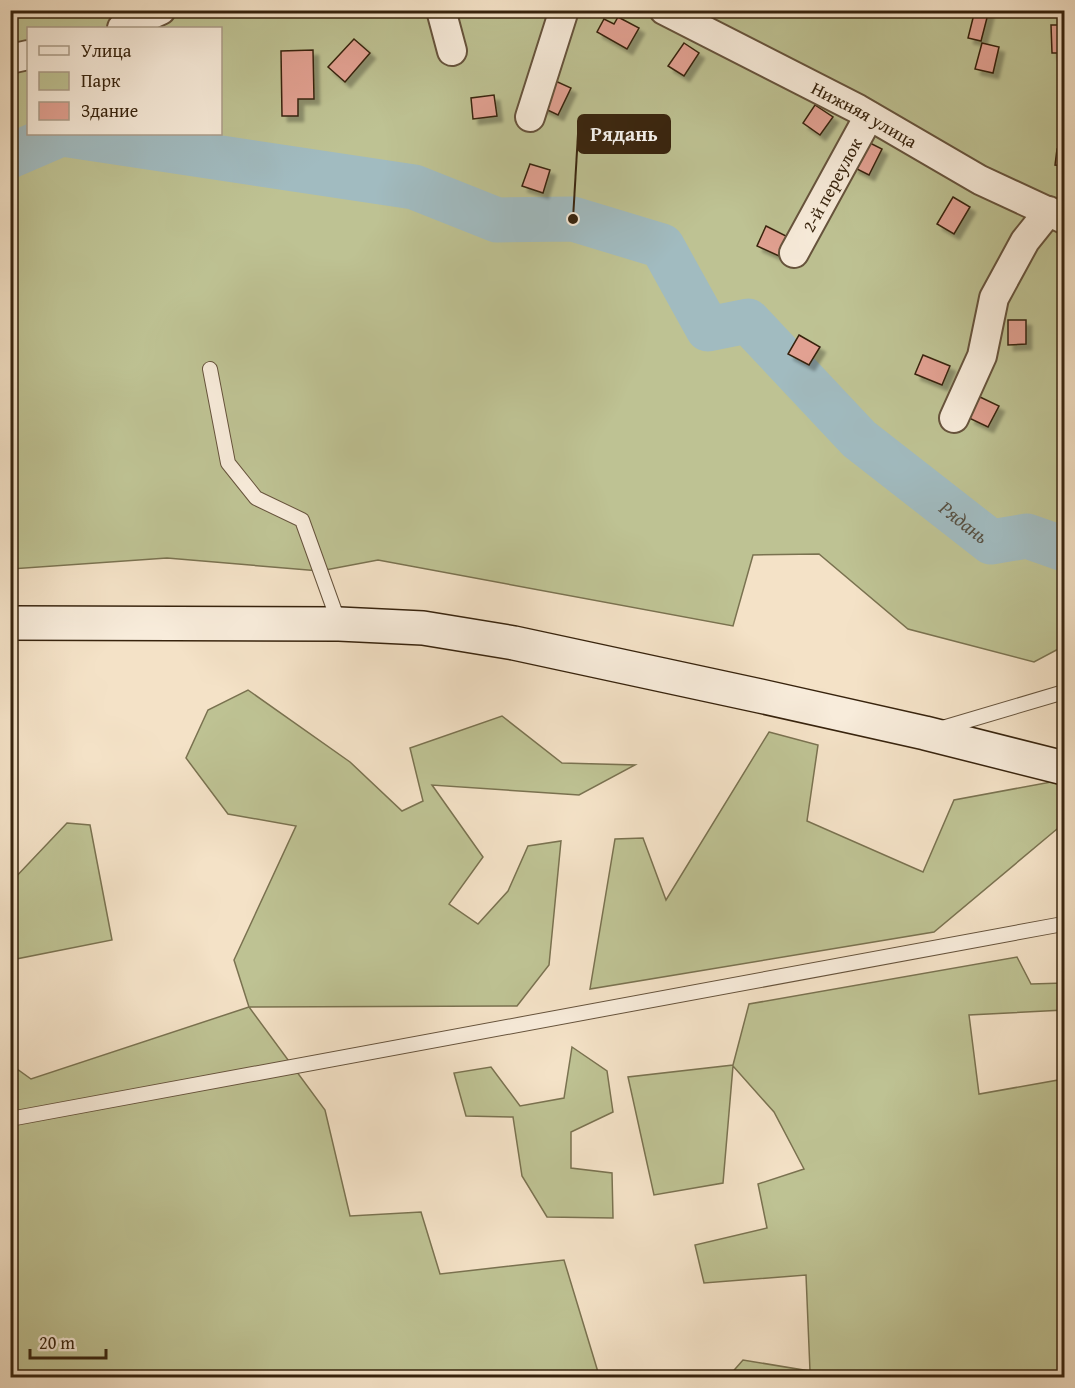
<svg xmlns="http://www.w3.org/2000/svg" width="1075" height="1388" font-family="'Gentium Book Plus',serif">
  <defs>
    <filter id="shadow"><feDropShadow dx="5.5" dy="5.5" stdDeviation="1.5" flood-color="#0004"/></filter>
  </defs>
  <rect width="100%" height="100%" fill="#f4e2c7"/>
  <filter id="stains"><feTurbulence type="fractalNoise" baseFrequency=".00333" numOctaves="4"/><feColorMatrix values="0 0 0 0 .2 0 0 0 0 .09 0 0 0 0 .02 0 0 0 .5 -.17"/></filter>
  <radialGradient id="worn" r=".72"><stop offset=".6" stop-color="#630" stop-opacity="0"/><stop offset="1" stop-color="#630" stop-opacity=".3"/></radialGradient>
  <g fill="#bec293" stroke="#7a7250" stroke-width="1.5" fill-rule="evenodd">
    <path d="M11 11H1064V646L1034 662 908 629 819 554 753 555 733 626 378 560 320 571 167 558 11 569ZM28 28H220V134H28Z"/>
    <path d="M248 690 350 762 402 811 423 801 410 748 502 716 562 763 635 765 579 795 432 785 483 857 449 904 478 924 508 891 528 846 561 841 549 965 517 1006 249 1007 325 1110 350 1216 421 1212 440 1274 564 1260 598 1372 619 1377H11L10 1064 31 1079 249 1007 234 960 296 826 228 814 186 758 208 710Z"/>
    <path d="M769 732 818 745 807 821 923 872 954 800 1051 782 1064 786V831L1057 829 934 932 590 989 615 839 643 838 666 900Z"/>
    <path d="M67 823 90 825 112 940 11 960V882Z"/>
    <path d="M1017 957 1031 984 1064 983V1010L969 1015 979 1094 1064 1079V1377H728L743 1360 810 1371 806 1275 704 1283 695 1245 767 1228 758 1184 804 1169 774 1112 733 1066 723 1183 654 1195 628 1077 733 1065 749 1004Z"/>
    <path d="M572 1047 607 1071 613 1112 571 1132V1168L612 1173 613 1218 547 1217 522 1176 513 1117 466 1116 454 1073 491 1067 520 1106 564 1098Z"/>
  </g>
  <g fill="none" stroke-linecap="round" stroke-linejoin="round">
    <g stroke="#a1bbc0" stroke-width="45">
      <path id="s1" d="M62 134 414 187 497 220 573 219 662 246 708 329 748 321 859 439 991 542 1027 536 1064 549"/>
      <path d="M10 156 61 134"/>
    </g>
  </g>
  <g fill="#e2a192" stroke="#37230d" stroke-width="1.5" filter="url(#shadow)">
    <path d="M975 10H989L981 41 968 38Z"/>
    <path d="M618 17 639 28 627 49 597 32 604 19 614 24Z"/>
    <path d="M1051 25H1064V53H1052Z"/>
    <path d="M354 39 370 53 345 82 328 67Z"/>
    <path d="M684 43 699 53 684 76 668 66Z"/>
    <path d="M982 43 999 47 993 73 975 69Z"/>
    <path d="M313 50 314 99H298V116H282L281 51Z"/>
    <path d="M551 79 571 88 558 115 539 106Z"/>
    <path d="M494 95 497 116 473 119 471 98Z"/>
    <path d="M815 105 833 117 820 135 803 123Z"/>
    <path d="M866 141 882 149 869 175 853 167Z"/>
    <path d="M1057 149 1064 150V166L1055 165Z"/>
    <path d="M530 164 550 170 543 193 522 186Z"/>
    <path d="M953 197 970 207 954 234 937 224Z"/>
    <path d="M766 226 788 237 779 256 757 246Z"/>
    <path d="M1008 320H1026V344L1008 345Z"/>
    <path d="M799 335 820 347 809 365 788 354Z"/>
    <path d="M923 355 950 366 942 385 915 374Z"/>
    <path d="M980 397 999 406 988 427 969 418Z"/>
  </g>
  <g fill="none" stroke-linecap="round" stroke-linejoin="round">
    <defs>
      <g id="lane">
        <path d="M210 369 228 463 256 498 302 520 339 623"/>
        <path d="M939 729 1064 692"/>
        <path d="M10 1119 1063 924"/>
      </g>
      <g id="street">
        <path d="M441 10 452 51"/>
        <path id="s2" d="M664 10 858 109 980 180 1064 219"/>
        <path d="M122 28 161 10"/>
        <path d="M10 59 28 55"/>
        <path d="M530 117 564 10"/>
        <path id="s3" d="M794 253 869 116"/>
        <path d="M954 418 982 356 994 298 1025 241 1049 211"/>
      </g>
      <path id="secondary" d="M10 623 339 624 423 628 514 643 760 696 925 733 1064 768"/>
    </defs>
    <use href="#lane" stroke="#66533c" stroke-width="16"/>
    <use href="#street" stroke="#66533c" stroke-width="32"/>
    <use href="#secondary" stroke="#37230d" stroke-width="36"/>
    <use href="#lane" stroke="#f8ecdb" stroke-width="14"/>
    <use href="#street" stroke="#f8ecdb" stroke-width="28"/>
    <use href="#secondary" stroke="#f8ecdb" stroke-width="33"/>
  </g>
  <g text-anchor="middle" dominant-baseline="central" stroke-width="4.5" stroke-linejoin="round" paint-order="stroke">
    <g font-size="18" fill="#37230d" stroke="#f8ecdb">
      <text stroke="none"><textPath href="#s2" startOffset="226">Нижняя улица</textPath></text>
      <text stroke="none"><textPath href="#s3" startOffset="78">2-й переулок</textPath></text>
    </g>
    <g font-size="20" font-style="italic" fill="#575143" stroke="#f8ecdb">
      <text stroke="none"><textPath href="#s1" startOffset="1046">Рядань</textPath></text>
    </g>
  </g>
  <path fill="none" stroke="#37230d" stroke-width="2" d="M573 219L578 134"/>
  <circle fill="#37230d" stroke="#f8ecdb" stroke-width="2" cx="573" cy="219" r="6"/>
  <rect fill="#37230d" stroke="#37230d" stroke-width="2" x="578" y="115" width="92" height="38" rx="6"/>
  <g font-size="20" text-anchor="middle" font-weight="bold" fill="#fff">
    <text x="624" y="141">Рядань</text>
  </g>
  <rect width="1075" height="1388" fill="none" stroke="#f4e2c7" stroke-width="36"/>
  <rect x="12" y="12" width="1051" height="1364" fill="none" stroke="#37230d" stroke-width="3"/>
  <rect x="18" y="18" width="1039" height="1352" fill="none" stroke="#37230d" stroke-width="1.5"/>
  <rect x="27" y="27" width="195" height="108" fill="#f8ecdb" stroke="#ab9c89" stroke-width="1.5"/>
  <rect x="39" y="46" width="30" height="9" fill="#f8ecdb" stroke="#ab9c89" stroke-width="1.5"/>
  <text x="81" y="57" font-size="18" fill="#37230d">Улица</text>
  <rect x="39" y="72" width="30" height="18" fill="#bec293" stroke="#ab9c89" stroke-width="1.5"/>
  <text x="81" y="87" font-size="18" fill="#37230d">Парк</text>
  <rect x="39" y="102" width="30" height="18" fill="#e2a192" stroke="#ab9c89" stroke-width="1.5"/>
  <text x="81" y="117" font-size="18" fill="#37230d">Здание</text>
  <path d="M30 1349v9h76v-9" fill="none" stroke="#37230d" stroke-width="3"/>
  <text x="39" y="1349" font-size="18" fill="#37230d" stroke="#f8ecdb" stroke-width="4.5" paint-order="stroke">20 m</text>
  <rect width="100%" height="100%" filter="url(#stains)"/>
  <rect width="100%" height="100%" fill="url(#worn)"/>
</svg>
